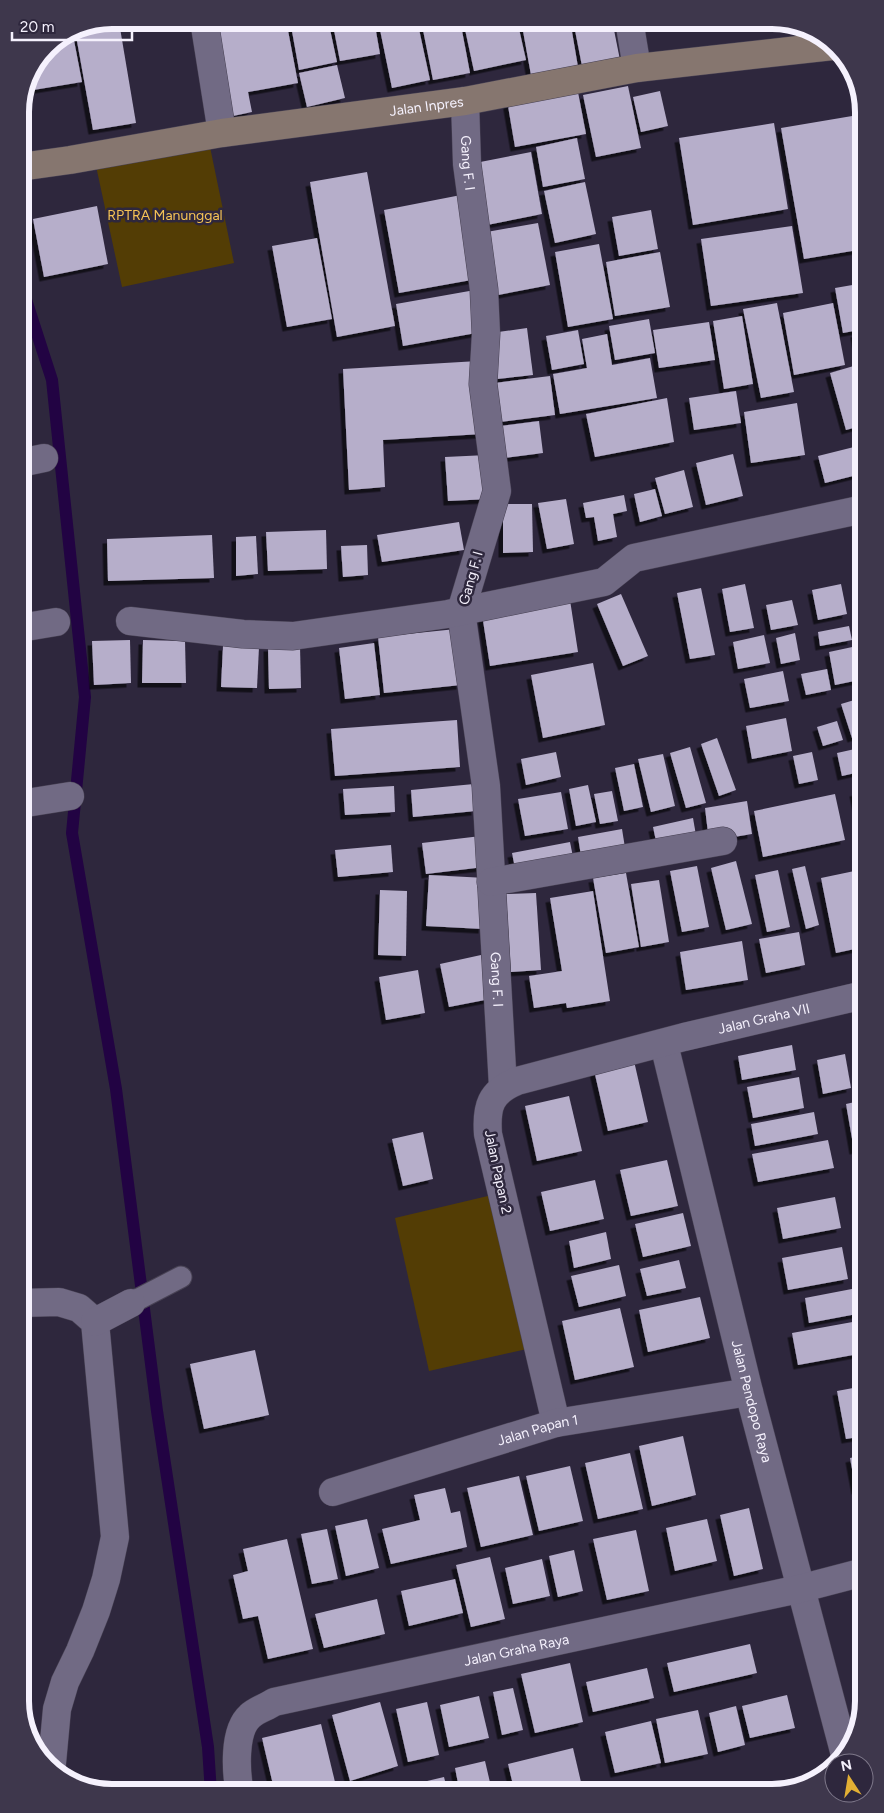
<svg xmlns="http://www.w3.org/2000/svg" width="884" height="1813" font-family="Figtree,sans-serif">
  <defs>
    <filter id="shadow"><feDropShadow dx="-4.5" dy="4.5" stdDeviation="0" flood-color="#0009"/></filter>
  </defs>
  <rect width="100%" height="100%" fill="#2e273d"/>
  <g fill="#533d05">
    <path d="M209 142 234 263 122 287 96 166Z"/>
    <path d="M492 1195 527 1349 429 1371 395 1218Z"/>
  </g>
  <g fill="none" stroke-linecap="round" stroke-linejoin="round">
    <path stroke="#220343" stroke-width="12" d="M20 281 52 380 85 697 72 833 116 1089 157 1411 208 1747 211 1793"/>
  </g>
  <g fill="#b6aeca" filter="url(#shadow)">
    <path d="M212 20H286L298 83 248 92 252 112 228 117Z"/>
    <path d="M290 20H328L337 62 299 70Z"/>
    <path d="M332 20H374L380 54 340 61Z"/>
    <path d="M378 20H417L430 80 392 88Z"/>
    <path d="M421 20H460L470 73 433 80Z"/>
    <path d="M463 20H517L526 60 474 71Z"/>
    <path d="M521 20H570L578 67 531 75Z"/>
    <path d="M573 20H612L620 60 582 66Z"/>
    <path d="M119 22 136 123 93 130 75 30Z"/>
    <path d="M72 30 82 82 27 91 47 47Z"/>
    <path d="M337 65 345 98 307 107 299 73Z"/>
    <path d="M628 86 641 148 596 157 583 95Z"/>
    <path d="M577 87 586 134 515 147 507 100Z"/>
    <path d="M660 91 668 126 641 132 633 97Z"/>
    <path d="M864 114V249L804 259 781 128Z"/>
    <path d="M774 123 788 209 693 225 679 138Z"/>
    <path d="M577 138 585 179 543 187 536 147Z"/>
    <path d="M531 152 542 214 482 226 470 164Z"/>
    <path d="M367 172 395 326 337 337 310 182Z"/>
    <path d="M585 182 596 234 555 243 544 191Z"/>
    <path d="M461 195 477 279 399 293 384 210Z"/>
    <path d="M97 206 108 264 44 277 33 219Z"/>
    <path d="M651 210 658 249 619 256 612 217Z"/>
    <path d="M538 223 550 285 493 296 481 233Z"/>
    <path d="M792 226 803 293 711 306 701 239Z"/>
    <path d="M317 238 332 319 287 327 272 246Z"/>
    <path d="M599 244 613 319 568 327 555 252Z"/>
    <path d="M660 252 670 307 615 316 606 262Z"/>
    <path d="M864 283V329L843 333 835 288Z"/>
    <path d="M475 290 482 332 403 346 396 304Z"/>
    <path d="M777 303 794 392 761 398 743 309Z"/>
    <path d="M833 303 845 365 794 375 783 313Z"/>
    <path d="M742 316 753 384 724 389 713 321Z"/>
    <path d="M649 319 655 353 615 360 609 326Z"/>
    <path d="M709 322 715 360 659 368 653 330Z"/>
    <path d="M527 328 533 375 497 379 491 333Z"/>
    <path d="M578 330 584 364 552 370 546 336Z"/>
    <path d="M864 332V379H863L855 333Z"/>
    <path d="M607 334 612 365 650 358 657 398 560 414 553 374 587 368 582 339Z"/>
    <path d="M478 361 482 434 383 440 385 487 349 490 343 369Z"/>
    <path d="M857 365 864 391V425L846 430 830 373Z"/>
    <path d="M550 376 555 415 492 423 487 384Z"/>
    <path d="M736 391 741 423 694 430 689 398Z"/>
    <path d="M667 398 674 442 595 457 586 414Z"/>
    <path d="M797 403 805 455 751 463 744 412Z"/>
    <path d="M539 421 543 453 496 459 492 427Z"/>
    <path d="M854 447 861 474 825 483 818 456Z"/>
    <path d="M733 454 743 496 706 505 696 463Z"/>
    <path d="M487 455 490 499 448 501 445 457Z"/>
    <path d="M684 470 693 507 665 514 655 478Z"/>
    <path d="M655 489 662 516 640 522 634 494Z"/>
    <path d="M624 495 627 511 613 514 617 537 598 541 594 517 586 518 583 503Z"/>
    <path d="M566 499 574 544 547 549 538 503Z"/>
    <path d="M503 504H532L533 552 503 553Z"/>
    <path d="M459 522 464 550 382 562 377 535Z"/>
    <path d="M326 530 327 569 268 571 266 532Z"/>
    <path d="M212 535 214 578 108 581 107 539Z"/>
    <path d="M256 536 258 574 236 576V537Z"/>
    <path d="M367 545 368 575 343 577 341 546Z"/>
    <path d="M745 584 754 628 730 632 722 589Z"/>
    <path d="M841 584 847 614 818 620 812 590Z"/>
    <path d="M701 588 715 655 690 659 677 593Z"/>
    <path d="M621 594 648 656 623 666 597 604Z"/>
    <path d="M570 600 578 652 490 666 482 614Z"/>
    <path d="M792 600 798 625 771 630 766 605Z"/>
    <path d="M849 626 852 640 820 646 818 632Z"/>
    <path d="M456 629 461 685 384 693 378 637Z"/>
    <path d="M795 633 800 660 781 664 776 638Z"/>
    <path d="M764 635 770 663 738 669 733 642Z"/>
    <path d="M130 640 131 683 94 685 92 641Z"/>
    <path d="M143 640 185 641 186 683H142Z"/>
    <path d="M374 643 380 695 345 699 339 648Z"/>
    <path d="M223 646 259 647 257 688 221 687Z"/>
    <path d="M300 646 301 688 269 689 268 647Z"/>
    <path d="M857 646 864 679 835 685 829 652Z"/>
    <path d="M593 663 605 725 543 738 531 675Z"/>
    <path d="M827 669 831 690 806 695 801 674Z"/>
    <path d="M783 671 789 701 750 708 744 679Z"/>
    <path d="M861 698 864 706V734L852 738 841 704Z"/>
    <path d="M786 718 792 751 752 759 746 726Z"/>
    <path d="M457 720 460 767 335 776 331 729Z"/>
    <path d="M837 721 843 740 823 746 817 727Z"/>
    <path d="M717 738 736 790 719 796 701 744Z"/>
    <path d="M690 747 706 803 686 808 670 753Z"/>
    <path d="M864 747V771L842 776 837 753Z"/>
    <path d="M556 752 561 777 526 785 521 759Z"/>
    <path d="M812 752 818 780 799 784 793 756Z"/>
    <path d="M663 754 675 806 651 812 638 759Z"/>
    <path d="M634 764 643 807 624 811 615 768Z"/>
    <path d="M474 784 476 811 413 817 411 790Z"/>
    <path d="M588 785 596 822 576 826 569 789Z"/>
    <path d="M394 786 395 812 345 815 343 789Z"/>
    <path d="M864 790V837H863L854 792Z"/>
    <path d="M612 791 618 821 600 824 594 794Z"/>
    <path d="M561 792 568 829 525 836 518 799Z"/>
    <path d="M835 794 845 840 763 857 754 811Z"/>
    <path d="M747 801 752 834 709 841 705 808Z"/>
    <path d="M693 818 697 841 658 850 653 827Z"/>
    <path d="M622 829 626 854 582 862 578 837Z"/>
    <path d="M481 836 484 867 426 874 422 843Z"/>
    <path d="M570 842 574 862 516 873 512 853Z"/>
    <path d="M391 845 393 872 338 877 335 850Z"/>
    <path d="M736 861 752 924 726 930 711 868Z"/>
    <path d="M697 866 709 927 682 932 670 871Z"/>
    <path d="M805 866 819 925 806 929 792 869Z"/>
    <path d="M864 869V947L836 953 821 878Z"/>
    <path d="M778 870 790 927 767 932 755 875Z"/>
    <path d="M626 873 639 947 606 953 593 878Z"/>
    <path d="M429 875 486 878 483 929 426 926Z"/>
    <path d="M659 880 669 942 641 947 631 884Z"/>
    <path d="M380 890 407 891 406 956 378 955Z"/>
    <path d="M593 891 610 1001 567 1008 566 1003 534 1008 529 976 562 971 550 898Z"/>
    <path d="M536 893 541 970 511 972 506 894Z"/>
    <path d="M799 932 805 965 766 973 759 939Z"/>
    <path d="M742 941 748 980 686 990 680 952Z"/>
    <path d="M481 955 490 999 449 1007 440 964Z"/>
    <path d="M418 970 425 1013 386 1020 379 977Z"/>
    <path d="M792 1045 796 1070 742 1080 738 1056Z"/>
    <path d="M845 1054 851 1088 823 1094 817 1060Z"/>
    <path d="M634 1061 648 1122 608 1131 594 1070Z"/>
    <path d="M799 1077 804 1108 753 1118 747 1087Z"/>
    <path d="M569 1096 582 1151 537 1161 525 1106Z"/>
    <path d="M864 1100V1148L854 1150 846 1104Z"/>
    <path d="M814 1112 818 1134 755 1146 751 1124Z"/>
    <path d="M423 1132 433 1179 403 1186 392 1139Z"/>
    <path d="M828 1140 834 1168 758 1182 752 1154Z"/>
    <path d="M667 1160 678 1206 631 1216 620 1170Z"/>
    <path d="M864 1164V1192H863L858 1165Z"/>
    <path d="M595 1180 604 1219 550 1231 541 1192Z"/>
    <path d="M835 1197 841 1228 783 1239 777 1208Z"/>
    <path d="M683 1213 691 1246 643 1257 635 1224Z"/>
    <path d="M606 1232 611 1259 574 1268 569 1241Z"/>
    <path d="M842 1247 848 1279 788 1290 782 1258Z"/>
    <path d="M679 1260 686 1288 647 1296 640 1269Z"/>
    <path d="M619 1265 626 1296 579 1307 571 1276Z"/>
    <path d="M857 1288 862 1313 809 1323 805 1298Z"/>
    <path d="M700 1297 710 1338 648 1352 639 1310Z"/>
    <path d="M620 1308 634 1367 575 1380 562 1321Z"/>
    <path d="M858 1321 864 1353 798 1365 792 1333Z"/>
    <path d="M255 1350 269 1415 204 1429 190 1364Z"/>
    <path d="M864 1386V1436L846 1439 837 1391Z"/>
    <path d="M683 1436 696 1495 652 1506 639 1446Z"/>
    <path d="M630 1453 643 1509 598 1519 585 1463Z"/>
    <path d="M864 1455V1488L856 1490 850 1458Z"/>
    <path d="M570 1466 583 1521 539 1531 526 1476Z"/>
    <path d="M519 1476 533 1535 481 1547 467 1488Z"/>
    <path d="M445 1488 451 1513 460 1511 467 1547 391 1564 382 1529 420 1520 414 1495Z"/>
    <path d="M749 1508 763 1569 734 1576 720 1515Z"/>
    <path d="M367 1519 379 1568 346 1576 335 1526Z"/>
    <path d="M707 1519 717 1561 675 1571 666 1528Z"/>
    <path d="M327 1529 338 1579 312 1584 301 1534Z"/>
    <path d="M636 1530 649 1591 607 1600 593 1539Z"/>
    <path d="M287 1539 313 1649 268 1659 258 1616 243 1619 233 1575 248 1571 243 1549Z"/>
    <path d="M574 1550 583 1591 558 1597 549 1556Z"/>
    <path d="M490 1557 505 1619 471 1627 456 1565Z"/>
    <path d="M542 1559 550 1596 513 1604 505 1568Z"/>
    <path d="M455 1579 463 1613 409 1626 401 1591Z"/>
    <path d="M377 1599 385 1634 324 1648 315 1614Z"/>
    <path d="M750 1644 757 1673 674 1692 667 1663Z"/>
    <path d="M570 1663 583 1722 535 1733 521 1674Z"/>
    <path d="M647 1668 654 1698 593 1712 586 1682Z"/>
    <path d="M513 1688 523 1730 502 1735 493 1692Z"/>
    <path d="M787 1695 795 1728 750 1738 742 1706Z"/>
    <path d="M479 1696 489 1738 449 1747 440 1705Z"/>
    <path d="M380 1702 398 1766 350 1781 332 1715Z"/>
    <path d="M427 1702 439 1755 408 1762 396 1709Z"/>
    <path d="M736 1706 745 1745 718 1752 709 1713Z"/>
    <path d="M698 1710 708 1754 665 1763 656 1719Z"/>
    <path d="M651 1721 661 1763 615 1773 605 1732Z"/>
    <path d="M321 1724 335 1782 286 1793H275L262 1738Z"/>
    <path d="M573 1748 581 1782 534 1793H515L508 1764Z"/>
    <path d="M485 1761 492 1791 460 1793 455 1768Z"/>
    <path d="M444 1777 448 1793H407L406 1786Z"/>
  </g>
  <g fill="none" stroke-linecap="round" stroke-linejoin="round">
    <defs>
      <path id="lane" d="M131 1303 181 1277"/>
      <g id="street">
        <path d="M204 20 222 133"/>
        <path d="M629 20 637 68"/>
        <path id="s1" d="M465 101 467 164 484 290 486 333 483 384 497 491 461 611 486 786 503 1087"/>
        <path d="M20 463 44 458"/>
        <path d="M130 621 243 634 293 636 448 614 604 582 634 558 864 509"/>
        <path d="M20 628 56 622"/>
        <path d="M20 804 70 796"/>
        <path d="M491 882 723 841"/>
        <path id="s2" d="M664 1044 749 1392 845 1755"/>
        <path d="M20 1303 59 1302 79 1308 95 1322 115 1537 106 1579 96 1611 80 1651 65 1682 57 1709 52 1763"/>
        <path d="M95 1322 131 1303"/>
        <path id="s3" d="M556 1423 488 1134C486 1107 490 1092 517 1081L684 1037 864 995"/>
        <path id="s4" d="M333 1492 556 1423 749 1392"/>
        <path id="s5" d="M240 1793C236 1773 233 1731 250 1716 256 1710 267 1707 274 1702L799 1589 864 1572"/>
      </g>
      <g id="secondary">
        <path id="s6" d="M20 167 70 160 222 133 465 101 637 68 833 46"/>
      </g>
    </defs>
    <use href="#lane" stroke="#484254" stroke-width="23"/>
    <use href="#street" stroke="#484254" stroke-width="29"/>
    <use href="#secondary" stroke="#484254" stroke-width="29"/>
    <use href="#lane" stroke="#716a84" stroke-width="21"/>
    <use href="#street" stroke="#716a84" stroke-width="28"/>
    <use href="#secondary" stroke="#86766f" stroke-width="28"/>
  </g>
  <g text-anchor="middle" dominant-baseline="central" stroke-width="5" stroke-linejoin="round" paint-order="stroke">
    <g font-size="14" fill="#f5f1fd" stroke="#2e273d">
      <text stroke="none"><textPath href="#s6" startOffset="411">Jalan Inpres</textPath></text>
      <text stroke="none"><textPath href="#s1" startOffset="62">Gang F. I</textPath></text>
      <text transform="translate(471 578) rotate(-74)">Gang F. I</text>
      <text stroke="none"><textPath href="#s1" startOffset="888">Gang F. I</textPath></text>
      <text stroke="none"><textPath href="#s3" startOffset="618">Jalan Graha VII</textPath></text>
      <text transform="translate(498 1172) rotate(78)">Jalan Papan 2</text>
      <text stroke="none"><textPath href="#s2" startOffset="368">Jalan Pendopo Raya</textPath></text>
      <text stroke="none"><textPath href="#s4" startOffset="214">Jalan Papan 1</textPath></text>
      <text stroke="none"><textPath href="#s5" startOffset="356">Jalan Graha Raya</textPath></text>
    </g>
    <g font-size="14" fill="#f5c355" stroke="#2e273d">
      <text x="165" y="215">RPTRA Manunggal</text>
    </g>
  </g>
  <path d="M0 0H884V1813H0ZM112 29H772A83 83 0 0 1 855 112V1701A83 83 0 0 1 772 1784H112A83 83 0 0 1 29 1701V112A83 83 0 0 1 112 29Z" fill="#3e374c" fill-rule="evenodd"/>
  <path fill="none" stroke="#f5f1fd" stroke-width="6" d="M112 29H772A83 83 0 0 1 855 112V1701A83 83 0 0 1 772 1784H112A83 83 0 0 1 29 1701V112A83 83 0 0 1 112 29Z"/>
  <g transform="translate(849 1778) rotate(348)"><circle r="24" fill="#2e273d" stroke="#7e788a"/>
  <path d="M0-4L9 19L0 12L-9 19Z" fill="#e2af34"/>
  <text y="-8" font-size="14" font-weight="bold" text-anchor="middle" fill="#f5f1fd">N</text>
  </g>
  <path d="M12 32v8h120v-8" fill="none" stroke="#f5f1fd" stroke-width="2.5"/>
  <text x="20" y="32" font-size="15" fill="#f5f1fd" stroke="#2e273d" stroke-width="4" paint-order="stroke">20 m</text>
</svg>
